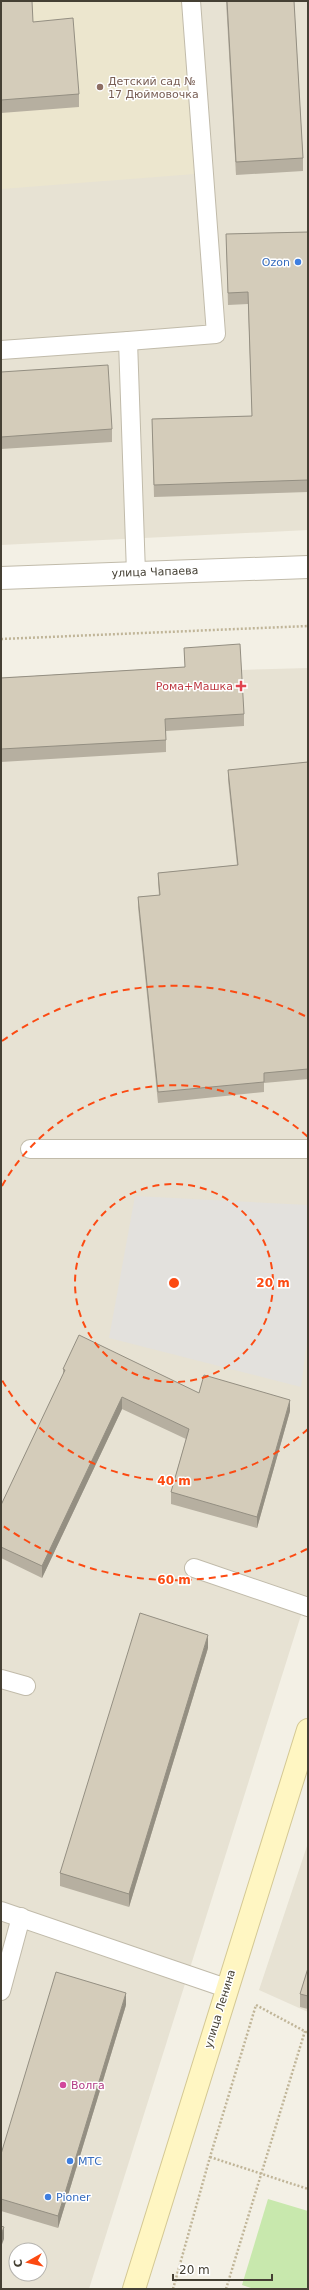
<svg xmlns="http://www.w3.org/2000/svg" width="309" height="2290" font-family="'DejaVu Sans',sans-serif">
  <rect width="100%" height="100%" fill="#f3f0e5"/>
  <g fill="#e7e2d3" fill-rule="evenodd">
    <path d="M1 1H308V530L1 545Z"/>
    <path d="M308 668V1593L89 2289H1V677ZM16 2250H40V2274H16Z"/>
    <path d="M308 1843V2012L259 1990Z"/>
  </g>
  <path fill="#ece6ce" d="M1 1H192L208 173 1 189Z"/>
  <path fill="#c8e8ad" d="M268 2199 308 2211V2289H254L242 2285Z"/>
  <path fill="#e3e1dd" d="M135 1196 308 1205V1334L301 1387 109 1338Z"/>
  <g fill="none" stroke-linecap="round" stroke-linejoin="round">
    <defs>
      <g id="lane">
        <path d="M128 341 216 334 191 1"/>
        <path d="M1 350 128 341 136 573"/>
        <path d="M30 1149H308"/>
        <path d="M194 1568 308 1607"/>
        <path d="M1 1679 26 1686"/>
        <path d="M1 1911 226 1988"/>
        <path d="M1 1991 21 1917"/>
      </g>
      <path id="street" d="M1 578 308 567"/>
      <path id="secondary" d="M134 2289 308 1730"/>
    </defs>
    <use href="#lane" stroke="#c1bbaa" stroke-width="20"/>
    <use href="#street" stroke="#c1bbaa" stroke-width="24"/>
    <use href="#secondary" stroke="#d4c894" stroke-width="24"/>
    <g stroke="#c0b598" stroke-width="2.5" stroke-dasharray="2 2" stroke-linecap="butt">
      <path d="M1 639 308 626"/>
      <path d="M256 2005 308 2033"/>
      <path d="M210 2157 308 2189"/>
      <path d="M173 2289 210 2157 256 2005"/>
      <path d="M226 2289 305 2031"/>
    </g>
    <use href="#lane" stroke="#fff" stroke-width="18"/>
    <use href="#street" stroke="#fff" stroke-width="22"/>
    <use href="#secondary" stroke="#fff6c2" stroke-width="22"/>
  </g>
  <g fill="#b6afa0">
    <path d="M1 1 33 22 79 94V107L1 113Z"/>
    <path d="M226 1H294L303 158V171L236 175Z"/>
    <path d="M308 232V492L154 497 152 419 252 416 248 304 228 305 226 234Z"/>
    <path d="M1 372 112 429V442L1 449Z"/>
    <path d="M184 648 244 714V726L166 731V752L1 762V678L185 667Z"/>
    <path d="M308 762V1079L264 1083V1092L158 1103 138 907V897L159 895 158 883V873L237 865 228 780V770Z"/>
    <path d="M63 1369 199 1393 290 1411 257 1528 171 1504V1492L186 1439 122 1409 42 1578 1 1558V1505L63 1375Z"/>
    <path d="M208 1648 129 1907 60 1886V1873Z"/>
    <path d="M308 1968V2009L300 2007V1994Z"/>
    <path d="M126 2005 58 2228 1 2211V2154Z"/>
  </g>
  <g fill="#948f82">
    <path d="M122 1397V1409L42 1578V1566Z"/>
    <path d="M290 1400V1411L257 1528V1517Z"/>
    <path d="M208 1635V1648L129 1907V1894Z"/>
    <path d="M126 1993V2005L58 2228V2216Z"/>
    <path d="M4 2227V2239L1 2247V2235Z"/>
  </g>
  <g fill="#d4ccba" stroke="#948f82">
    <path d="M1 1H32L33 22 73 18 79 94 1 100Z"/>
    <path d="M227 1H294L303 158 236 162Z"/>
    <path d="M308 232V480L154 485 152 419 252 416 248 292 228 293 226 234Z"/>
    <path d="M108 365 112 429 1 437V372Z"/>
    <path d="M240 644 244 714 165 719 166 740 1 749V678L185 667 184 648Z"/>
    <path d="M308 762V1069L264 1073V1082L158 1092 138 897 160 895 158 873 238 865 228 770Z"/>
    <path d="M79 1335 199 1393 204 1375 290 1400 257 1517 171 1492 189 1429 122 1397 42 1566 1 1547V1505L65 1370 63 1369Z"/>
    <path d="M140 1613 208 1635 129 1894 60 1873Z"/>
    <path d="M308 1968V1996L300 1994Z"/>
    <path d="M56 1972 126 1993 58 2216 1 2199V2154Z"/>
    <path d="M1 2226 4 2227 1 2235Z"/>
  </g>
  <g fill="none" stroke="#fc4a12" stroke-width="2" stroke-dasharray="7 5">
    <circle cx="174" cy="1283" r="99"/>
    <path d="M308 1429A198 198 0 0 1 2 1380M2 1186A198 198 0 0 1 308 1137"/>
    <path d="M307 1549A297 297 0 0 1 2 1525M2 1041A297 297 0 0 1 307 1017"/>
  </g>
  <circle fill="#8d6e63" stroke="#fff" stroke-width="1.5" cx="100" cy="87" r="4"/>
  <g fill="#3f7fe0" stroke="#fff" stroke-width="1.5">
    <circle cx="298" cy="262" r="4"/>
    <circle cx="70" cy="2161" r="4"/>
    <circle cx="48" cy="2197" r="4"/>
  </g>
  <path fill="#e0444e" stroke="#fff" stroke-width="1.5" d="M239 680h4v4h4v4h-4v4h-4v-4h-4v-4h4z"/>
  <circle fill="#d1479c" stroke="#fff" stroke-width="1.5" cx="63" cy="2085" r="4"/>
  <g text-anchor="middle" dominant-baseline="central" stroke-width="3" stroke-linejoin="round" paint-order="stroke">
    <g font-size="11" fill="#785e54" stroke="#fff" text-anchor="start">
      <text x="108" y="81">Детский сад №<tspan x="108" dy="13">17 Дюймовочка</tspan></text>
    </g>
    <g font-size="11" fill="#366cbe" stroke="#fff" text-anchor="start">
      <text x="290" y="262" text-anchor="end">Ozon</text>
      <text x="78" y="2161">МТС</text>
      <text x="56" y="2197">Pioner</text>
    </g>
    <g font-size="11" fill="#454034" stroke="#fff">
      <text transform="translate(155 572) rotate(-2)">улица Чапаева</text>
      <text transform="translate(220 2009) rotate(-73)">улица Ленина</text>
    </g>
    <g font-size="11" fill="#be3a42" stroke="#fff" text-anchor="end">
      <text x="233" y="686">Рома+Машка</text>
    </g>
    <g font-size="11" fill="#b23c85" stroke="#fff" text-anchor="start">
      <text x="71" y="2085">Волга</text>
    </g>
  </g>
  <circle cx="174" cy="1283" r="6" fill="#fc4a12" stroke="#fff" stroke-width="2"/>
  <g font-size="12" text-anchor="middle" font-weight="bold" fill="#fc4a12" stroke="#fff" stroke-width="3" stroke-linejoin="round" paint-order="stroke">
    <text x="273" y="1287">20 m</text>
    <text x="174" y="1485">40 m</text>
    <text x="174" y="1584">60 m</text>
  </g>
  <rect width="309" height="2290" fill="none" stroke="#454034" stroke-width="4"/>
  <g transform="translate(28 2262) rotate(262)"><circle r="19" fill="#ffffff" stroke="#b5b3ae"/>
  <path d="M0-3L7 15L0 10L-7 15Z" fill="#fc4a12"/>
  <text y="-6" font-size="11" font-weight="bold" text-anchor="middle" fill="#454034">С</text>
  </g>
  <path d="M173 2274v6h99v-6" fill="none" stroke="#454034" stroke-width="2"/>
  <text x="179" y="2274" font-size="12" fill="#454034" stroke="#ffffff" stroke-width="3" paint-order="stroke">20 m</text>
</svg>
